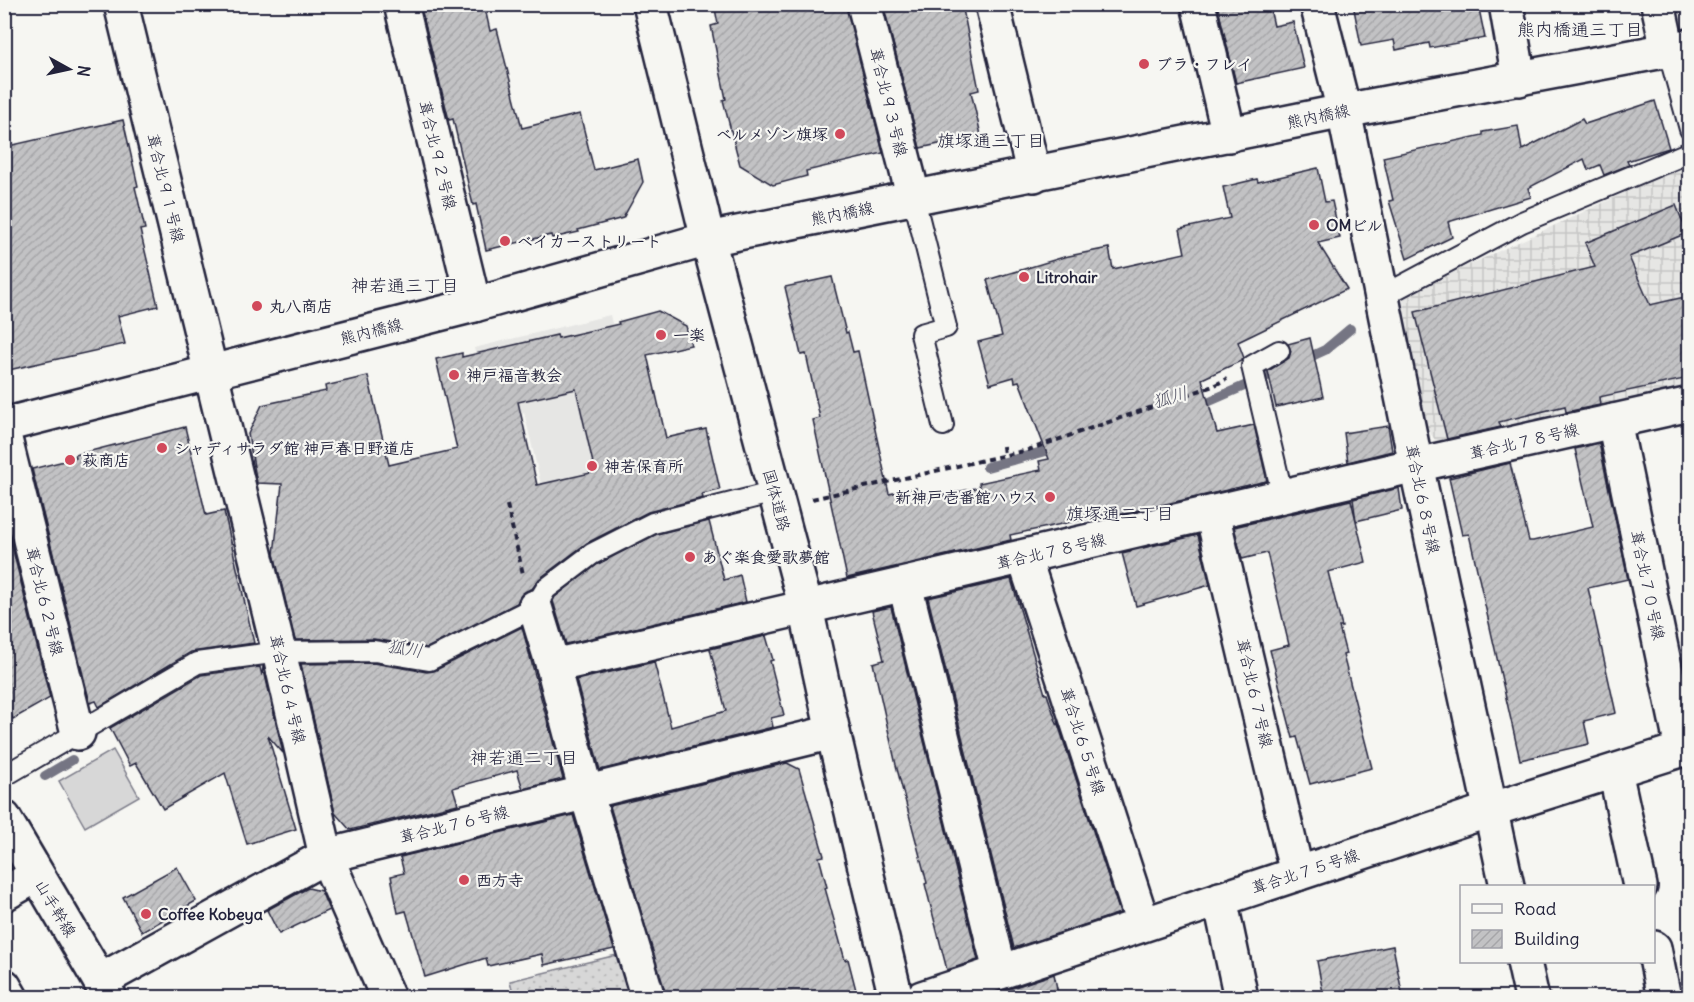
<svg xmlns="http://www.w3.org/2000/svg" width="1694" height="1002" font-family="Delius,'Klee One',sans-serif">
  <defs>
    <pattern id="industrial-grid" width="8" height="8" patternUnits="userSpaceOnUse" patternTransform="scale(1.5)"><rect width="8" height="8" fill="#e6e6e4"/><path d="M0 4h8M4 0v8" fill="none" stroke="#c5c5c4"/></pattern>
    <pattern id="park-dots" width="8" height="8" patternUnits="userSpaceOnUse" patternTransform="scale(1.5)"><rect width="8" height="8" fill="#d7d7d7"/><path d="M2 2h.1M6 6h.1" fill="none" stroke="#b8b8b9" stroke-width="1.8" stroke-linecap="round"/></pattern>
    <pattern id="building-hatch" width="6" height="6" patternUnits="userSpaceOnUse" patternTransform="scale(1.5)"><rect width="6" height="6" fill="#c2c2c4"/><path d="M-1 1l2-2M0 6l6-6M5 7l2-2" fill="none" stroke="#a6a6a9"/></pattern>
  </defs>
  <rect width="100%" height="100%" fill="#f6f6f2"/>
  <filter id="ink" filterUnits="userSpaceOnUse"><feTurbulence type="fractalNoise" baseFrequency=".0167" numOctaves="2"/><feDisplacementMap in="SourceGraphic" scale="12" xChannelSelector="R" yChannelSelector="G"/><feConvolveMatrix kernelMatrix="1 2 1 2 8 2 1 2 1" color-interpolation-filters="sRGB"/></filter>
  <g filter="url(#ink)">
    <path fill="#e6e6e4" d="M610 315 658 512 622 527 561 569 524 412 491 419 474 348Z"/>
    <path fill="url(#industrial-grid)" d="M1689 163V389L1446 445 1436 441 1427 429 1402 296Z"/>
    <path fill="#d7d7d7" stroke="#7c7c89" stroke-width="1.5" d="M113 750 139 796 85 827 59 781Z"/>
    <path fill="url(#park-dots)" stroke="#7c7c89" stroke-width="1.5" d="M621 954 634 997H514L510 981Z"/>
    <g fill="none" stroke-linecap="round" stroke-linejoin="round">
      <g stroke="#757583" stroke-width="10">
        <path d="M1303 360 1325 350 1350 329"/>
        <path d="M1196 407 1281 370"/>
        <path d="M987 467 1057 448"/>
        <path d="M579 575 656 532"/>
        <path d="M300 663 357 661"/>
        <path d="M45 776 72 760"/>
      </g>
    </g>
    <g fill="url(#building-hatch)" stroke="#22223b" stroke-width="1.5" fill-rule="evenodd">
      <path d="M420 4H484L490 31 497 29 522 128 580 114 594 170 638 159 643 182 623 218 578 230 579 232 552 238 551 235 486 250 476 204 473 205 453 119 449 120Z"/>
      <path d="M714 4H846L883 153 806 171 807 176 773 185 740 165 723 100 726 99 711 26 718 24Z"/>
      <path d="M883 4H962L979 90 971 92 981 135 920 148Z"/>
      <path d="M1217 4H1269L1274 26 1293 22 1304 68 1236 83Z"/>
      <path d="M1353 4H1478L1485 38 1430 48 1429 43 1396 50 1394 40 1361 46Z"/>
      <path d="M1655 101 1669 148 1627 161 1629 165 1604 175 1600 165 1588 170 1584 159 1528 188 1531 197 1448 222 1452 237 1407 259 1389 201 1393 200 1383 157 1483 135V132L1518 126 1522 150 1582 119 1585 124Z"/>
      <path d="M123 120 138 186 135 187 145 229 140 230 158 306 118 316 125 344 4 371V147Z"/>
      <path d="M1318 168 1325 202 1332 201 1340 238 1318 243 1347 289 1238 342 1244 358 1241 361 1202 379 1217 433 1254 425 1267 481 1113 516V513L1010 535 1011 540 847 578 813 420 820 418 806 354 801 355 785 287 832 277 846 333 848 332 853 352 858 351 889 494 916 488 918 501 980 487 979 483 1041 470 1039 461 1049 459 1019 381 1015 382 1014 377 990 384 978 342 1002 336 987 280 1064 257 1109 248 1113 269 1185 253 1180 229 1230 218 1223 187 1257 179 1258 182Z"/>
      <path d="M1676 205 1687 233 1629 257 1650 305 1689 296V378L1599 397 1600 405 1566 412 1565 406 1499 422 1501 427 1447 439 1415 312 1595 267 1585 243Z"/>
      <path d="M658 311 686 326 691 345 647 355 666 438 706 429 720 490 702 494 703 498 648 512 587 543 539 579 532 589 522 594 517 603 427 648 374 639 295 640 274 554 282 484 257 483 248 434 262 405 326 391 325 386 368 376 389 465 457 449 436 359 462 353V357L557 335 558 338 619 324 618 322ZM576 389 595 472 537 485 518 402Z"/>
      <path d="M1310 338 1323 397 1276 407 1268 371 1289 358 1291 351 1288 344Z"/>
      <path d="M1388 426 1392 451 1348 462 1344 433Z"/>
      <path d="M185 427 206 515 224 511 254 643 191 652 99 707 96 701 90 703 32 469 76 458 75 455Z"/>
      <path d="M1599 443 1628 579 1588 588 1616 713 1584 721 1589 744 1520 760 1469 534 1462 535 1449 478 1510 463 1529 541H1533L1593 527 1575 449Z"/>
      <path d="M1399 488 1402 510 1356 521 1353 499Z"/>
      <path d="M1351 500 1366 562 1328 572 1342 627H1339L1346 654 1343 655 1372 768 1310 784 1297 737 1293 738 1270 650 1289 645 1267 553 1242 559 1234 527Z"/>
      <path d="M4 515 50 698 13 719 4 704Z"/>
      <path d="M709 521 724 580 740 575 746 602 566 644 553 601 555 597 598 564 657 534Z"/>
      <path d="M1198 535 1210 585 1136 606 1122 553Z"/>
      <path d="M1011 579 1045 694H1047L1057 724H1058L1120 913 1014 948 928 598Z"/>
      <path d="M891 607 978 960 947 970 925 884 927 883 896 765 873 663 884 660 872 611Z"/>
      <path d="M522 627 563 779 523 789 517 770 453 788 458 804 350 830 335 813 301 664 373 663 427 672 434 671Z"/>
      <path d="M766 636 773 660 770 661 784 715 771 718 773 727 600 770 576 680 654 662 671 727 726 711 710 649Z"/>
      <path d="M263 666 283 753 268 736 296 829 247 844 225 773 163 809 136 763 130 766 110 728 201 675 260 667 262 676Z"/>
      <path d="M787 763 799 769 824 856 819 857 827 887 825 888 845 960 848 959 858 998H666L610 806Z"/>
      <path d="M573 815 614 949 544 965 542 954 488 966 486 958 425 977 406 911 398 913 391 876 404 873 400 857Z"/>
      <path d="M177 867 196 901 142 932 123 897Z"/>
      <path d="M308 888 321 891 329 910 279 934 267 910Z"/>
      <path d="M1393 946 1403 998H1324L1317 961Z"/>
      <path d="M1054 974 1059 998H995L994 994Z"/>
    </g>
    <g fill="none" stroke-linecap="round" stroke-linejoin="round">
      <defs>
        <g id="lane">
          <path d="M1668 50 1690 129"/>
          <path d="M914 199 946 327 921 334 943 425"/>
          <path d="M1381 297 1522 222 1690 152"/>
          <path d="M1279 351 1252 366 1283 497"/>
          <path d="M4 776 197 663 279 652 374 651 429 660 535 607 546 589 592 554 653 523 775 492"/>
        </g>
        <g id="street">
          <path d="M121 4 279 652 326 856 388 998"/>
          <path d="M401 4 474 305"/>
          <path d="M864 4 914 199"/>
          <path d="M992 4 1034 175"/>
          <path d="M1198 4 1229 135"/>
          <path d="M1317 4 1344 111 1416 465 1507 886"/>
          <path d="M1506 4 1519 79"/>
          <path d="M1658 4 1668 50"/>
          <path d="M1614 421 1682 749"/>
          <path d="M4 435 78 733"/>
          <path d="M1212 513 1297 874"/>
          <path d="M1024 557 1143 924"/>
          <path d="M905 585 1000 971"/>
          <path d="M535 607 553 666 586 792 648 998"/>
          <path d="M553 666 1416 465 1690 404"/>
          <path d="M1615 771 1640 886"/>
          <path d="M4 894 37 875"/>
          <path d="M1220 899 1241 998"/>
          <path d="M1654 948 1664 998"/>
          <path d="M1524 962 1532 998"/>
          <path d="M100 981 326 856 833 732"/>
          <path d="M922 998 1490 810 1690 747"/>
        </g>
        <g id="secondary">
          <path d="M650 4 708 239 806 608 833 732 896 998"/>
          <path d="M4 425 474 305 708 239 1344 111 1690 46"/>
          <path d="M4 818 110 998"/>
          <path d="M4 986 11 998"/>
        </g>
      </defs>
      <use href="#lane" stroke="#22223b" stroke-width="24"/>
      <use href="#street" stroke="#22223b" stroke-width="38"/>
      <use href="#secondary" stroke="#22223b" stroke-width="38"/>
      <g stroke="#22223b" stroke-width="4" stroke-dasharray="6 4.5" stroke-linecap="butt">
        <path d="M1003 446 1004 455"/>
        <path d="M812 499 1028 450 1213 386 1227 379"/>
        <path d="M507 505 523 574"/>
      </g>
      <use href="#lane" stroke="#f6f6f2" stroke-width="20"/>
      <use href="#street" stroke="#f6f6f2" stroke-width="33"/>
      <use href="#secondary" stroke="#f6f6f2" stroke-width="33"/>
    </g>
  </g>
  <g fill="#d1495b" stroke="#f6f6f2" stroke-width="2">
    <circle cx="1144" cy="64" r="6"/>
    <circle cx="840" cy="134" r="6"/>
    <circle cx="1314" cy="225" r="6"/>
    <circle cx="505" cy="241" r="6"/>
    <circle cx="1024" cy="277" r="6"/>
    <circle cx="257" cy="306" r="6"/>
    <circle cx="661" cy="335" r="6"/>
    <circle cx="454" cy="375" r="6"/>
    <circle cx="162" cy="448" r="6"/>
    <circle cx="70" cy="460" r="6"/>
    <circle cx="592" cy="466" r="6"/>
    <circle cx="1050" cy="497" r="6"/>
    <circle cx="690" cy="557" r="6"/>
    <circle cx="464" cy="880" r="6"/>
    <circle cx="146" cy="914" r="6"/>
  </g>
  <g text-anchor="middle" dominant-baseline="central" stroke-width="4.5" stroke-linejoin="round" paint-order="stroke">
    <g font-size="16" font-weight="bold" fill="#22223b" stroke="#f6f6f2" text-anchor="start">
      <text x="1156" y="64">ブラ・フレイ</text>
      <text x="828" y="134" text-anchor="end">ベルメゾン旗塚</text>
      <text x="1326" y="225">OMビル</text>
      <text x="517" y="241">ベイカーストリート</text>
      <text x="1036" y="277">Litrohair</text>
      <text x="269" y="306">丸八商店</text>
      <text x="673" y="335">一楽</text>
      <text x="466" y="375">神戸福音教会</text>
      <text x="174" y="448">シャディサラダ館 神戸春日野道店</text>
      <text x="82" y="460">萩商店</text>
      <text x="604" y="466">神若保育所</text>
      <text x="1038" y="497" text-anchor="end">新神戸壱番館ハウス</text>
      <text x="702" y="557">あぐ楽食愛歌夢館</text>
      <text x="476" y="880">西方寺</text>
      <text x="158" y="914">Coffee Kobeya</text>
    </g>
    <g font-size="16" fill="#22223b" stroke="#f6f6f2">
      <text transform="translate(889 102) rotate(76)">葺合北９３号線</text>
      <text transform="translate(1318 116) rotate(-12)">熊内橋線</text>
      <text transform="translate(438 155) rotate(76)">葺合北９２号線</text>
      <text transform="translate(166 188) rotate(76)">葺合北９１号線</text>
      <text transform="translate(842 213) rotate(-11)">熊内橋線</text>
      <text transform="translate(371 331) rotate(-14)">熊内橋線</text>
      <text transform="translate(1524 441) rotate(-13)">葺合北７８号線</text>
      <text transform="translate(1423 499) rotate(78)">葺合北６８号線</text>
      <text transform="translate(777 500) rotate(75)">国体道路</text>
      <text transform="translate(1051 551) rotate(-13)">葺合北７８号線</text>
      <text transform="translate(1648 585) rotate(78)">葺合北７０号線</text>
      <text transform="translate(45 601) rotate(76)">葺合北６２号線</text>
      <text transform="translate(288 689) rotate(77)">葺合北６４号線</text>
      <text transform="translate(1255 693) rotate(77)">葺合北６７号線</text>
      <text transform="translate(1083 741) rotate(72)">葺合北６５号線</text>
      <text transform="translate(454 824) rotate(-14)">葺合北７６号線</text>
      <text transform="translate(1305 871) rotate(-18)">葺合北７５号線</text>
      <text transform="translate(56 908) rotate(59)">山手幹線</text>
    </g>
    <g font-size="18" fill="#22223b" stroke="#f6f6f2">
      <text x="1580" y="29">熊内橋通三丁目</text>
      <text x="991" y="140">旗塚通三丁目</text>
      <text x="405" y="285">神若通三丁目</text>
      <text x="1120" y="513">旗塚通二丁目</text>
      <text x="524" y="757">神若通二丁目</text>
    </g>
    <g font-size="18" font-style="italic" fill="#535365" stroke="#f6f6f2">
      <text transform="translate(1170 397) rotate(-16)">狐川</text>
      <text transform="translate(405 648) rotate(9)">狐川</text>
    </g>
  </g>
  <rect width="1694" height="1002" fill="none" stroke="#f6f6f2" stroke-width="24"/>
  <rect x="12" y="12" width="1670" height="978" fill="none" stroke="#22223b" stroke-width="2" filter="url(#ink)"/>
  <rect x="1460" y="885" width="195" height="78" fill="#f6f6f2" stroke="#a1a1a9" stroke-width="1.5"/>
  <rect x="1472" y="904" width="30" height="9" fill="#f6f6f2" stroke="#a1a1a9" stroke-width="1.5"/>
  <text x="1514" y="915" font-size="18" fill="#22223b">Road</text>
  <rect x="1472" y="930" width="30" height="18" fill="url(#building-hatch)" stroke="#a1a1a9" stroke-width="1.5"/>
  <text x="1514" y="945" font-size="18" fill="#22223b">Building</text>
  <g transform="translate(69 69) rotate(98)" stroke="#f6f6f2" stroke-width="4.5" paint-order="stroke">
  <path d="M0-4.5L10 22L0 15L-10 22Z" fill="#22223b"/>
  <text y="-9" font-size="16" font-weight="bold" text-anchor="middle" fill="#22223b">N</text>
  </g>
</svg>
